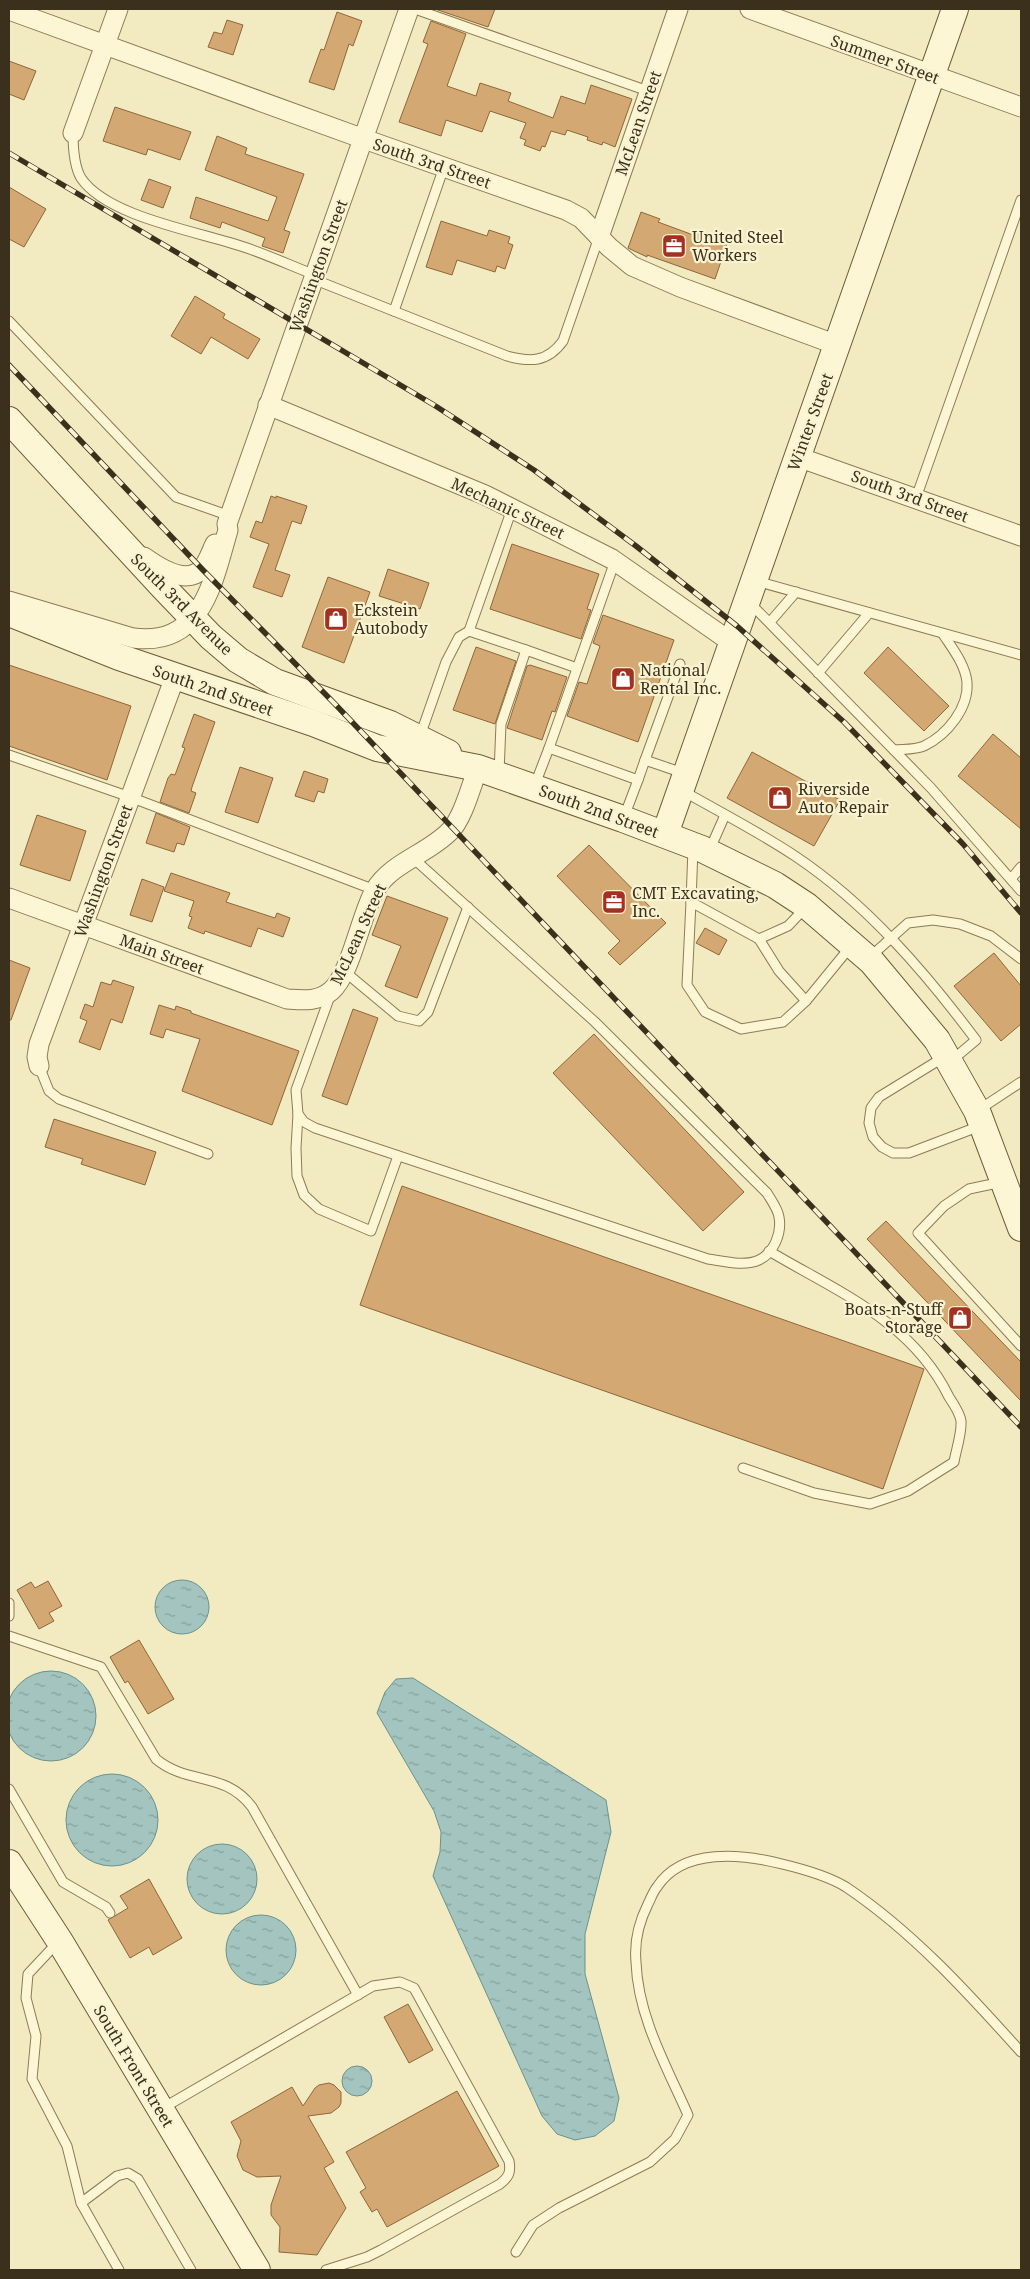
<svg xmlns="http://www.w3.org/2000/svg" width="1030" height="2279" font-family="'Noto Serif',serif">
  <defs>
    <pattern id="water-ripples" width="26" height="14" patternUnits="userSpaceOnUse" patternTransform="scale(1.25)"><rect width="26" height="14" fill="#a4c4bf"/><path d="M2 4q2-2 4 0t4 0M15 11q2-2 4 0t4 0" fill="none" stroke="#87a09a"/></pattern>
  </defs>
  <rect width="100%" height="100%" fill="#f2eac0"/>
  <g fill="url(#water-ripples)" stroke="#69938e">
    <circle cx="182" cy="1607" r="27"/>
    <circle cx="51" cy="1716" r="45"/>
    <path d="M413 1678 606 1800 611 1832 585 1934V1974L619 2098 614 2121 595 2136 575 2140 557 2134 542 2116 433 1876 440 1852 441 1832 434 1811 377 1713 385 1692 396 1679Z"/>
    <circle cx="112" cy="1820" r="46"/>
    <circle cx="222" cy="1879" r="35"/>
    <circle cx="261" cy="1950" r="35"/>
    <circle cx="357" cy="2081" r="15"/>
  </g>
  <g fill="#d4a872" stroke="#8f6739">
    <path d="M435 9H495L488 27Z"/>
    <path d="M337 12 362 21 353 46 349 44 334 90 309 82 321 49 324 50Z"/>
    <path d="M227 20 243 25 233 55 208 47 214 32 222 34Z"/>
    <path d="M431 21 466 34 447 86 476 96 480 83 511 93 508 101 553 118 561 96 585 104 591 85 632 99 615 147 603 142 602 145 587 140 588 137 567 130 565 135 551 131 545 147 542 146 540 151 524 145 526 140 520 138 526 123 490 111 482 132 446 120 441 136 399 122 428 44 423 42Z"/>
    <path d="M9 61 36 71 24 100 9 94Z"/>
    <path d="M115 107 191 132 180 160 148 149 146 155 103 141Z"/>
    <path d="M217 136 247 148 245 154 304 174 284 230 290 232 283 253 262 246 265 238 222 222 220 228 190 218 196 197 268 221 277 197 205 170Z"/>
    <path d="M149 179 171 187 163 208 141 200Z"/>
    <path d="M9 187 46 209 24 247 9 239Z"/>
    <path d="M641 212 660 219 658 222 696 236 698 231 728 241 715 279 647 255V257L628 248Z"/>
    <path d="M441 221 487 236 489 230 510 237 508 243 513 245 505 269 497 266 495 272 457 260 452 275 426 267Z"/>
    <path d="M195 296 225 314 223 318 260 339 248 359 211 337 201 354 171 336Z"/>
    <path d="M271 496 276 498V496L307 506 301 524 292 521 275 570 290 575 282 597 253 587 269 544 250 537 256 521 262 523Z"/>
    <path d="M512 544 599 574 587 609 591 610 581 639 490 609Z"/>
    <path d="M388 569 429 583 420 609 379 596Z"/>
    <path d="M328 577 370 592 344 663 302 647Z"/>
    <path d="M603 615 674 640 638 742 567 716 579 682 587 684 600 646 593 643Z"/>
    <path d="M476 647 516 661 495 724 453 710Z"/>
    <path d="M888 647 949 706 924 731 864 673Z"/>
    <path d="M9 665 131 706 107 780 9 746Z"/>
    <path d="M530 665 567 677 555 712 552 711 542 740 507 728 527 666Z"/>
    <path d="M194 714 215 722 192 787 191 791 196 793 189 813 160 802 168 778 171 774 175 775 185 748 182 747Z"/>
    <path d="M993 734 1021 758V829L958 776Z"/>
    <path d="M752 752 840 800 814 846 727 798Z"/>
    <path d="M240 767 273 778 258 823 225 812Z"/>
    <path d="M304 771 328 779 324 793 318 791 314 802 295 796Z"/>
    <path d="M156 813 190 827 184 845 177 843 174 852 146 843Z"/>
    <path d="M37 815 86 831 70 881 20 865Z"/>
    <path d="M589 845 666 923 620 965 608 953 620 941 557 876Z"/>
    <path d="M171 873 230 893 226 902 275 918 277 913 290 918 283 937 258 928 251 947 205 931 204 934 188 928 192 917 189 916 194 901 164 891Z"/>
    <path d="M142 879 164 887 152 922 130 915Z"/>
    <path d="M387 896 448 918 417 998 385 986 401 946 372 935Z"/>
    <path d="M705 928 727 940 719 955 696 943Z"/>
    <path d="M994 953 1021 986V1024L1001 1041 954 986Z"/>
    <path d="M9 960 30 968 11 1020H9Z"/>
    <path d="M113 980 134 987 122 1023 111 1019 100 1050 79 1042 87 1021 80 1018 85 1004 93 1007 101 982 111 985Z"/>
    <path d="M159 1005 175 1010 176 1006 191 1011V1013L299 1051 272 1125 182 1091 200 1039 166 1029 163 1038 150 1034Z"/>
    <path d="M353 1009 378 1018 347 1105 322 1096Z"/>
    <path d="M594 1034 744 1192 703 1231 553 1073Z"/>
    <path d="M54 1119 156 1152 145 1185 81 1164 83 1159 45 1147Z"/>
    <path d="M402 1186 924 1369 883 1489 360 1305Z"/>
    <path d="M886 1221 1021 1362V1401L867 1239Z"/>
    <path d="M48 1581 62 1606 49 1613 54 1621 39 1629 17 1590 31 1582 35 1588Z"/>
    <path d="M139 1640 174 1699 148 1714 128 1681 125 1683 110 1657Z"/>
    <path d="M149 1879 182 1938 153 1955 149 1947 130 1958 108 1920 128 1908 120 1896Z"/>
    <path d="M408 2004 433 2050 409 2063 384 2017Z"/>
    <path d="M329 2083 334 2085 341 2092V2103L339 2107 331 2113 308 2116 334 2162 324 2168 346 2208 317 2255 279 2252 280 2227 271 2215V2205L281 2176 257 2177 243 2170 237 2156 241 2141 231 2122 292 2087 303 2106 315 2088 319 2085Z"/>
    <path d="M457 2091 499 2166 387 2227 377 2209 372 2212 360 2192 366 2188 346 2152Z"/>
  </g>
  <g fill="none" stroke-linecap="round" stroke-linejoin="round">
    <defs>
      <g id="lane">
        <path d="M415 9 648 91"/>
        <path d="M73 133C73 146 74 166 81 178 108 218 202 232 247 248 270 256 292 266 315 275"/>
        <path d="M313 279 507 356C530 362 547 363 563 341L599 237"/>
        <path d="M394 311 444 167"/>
        <path d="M9 321 176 497 230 516"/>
        <path d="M916 498 1021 200"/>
        <path d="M756 581 1021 655"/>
        <path d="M749 602 931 788 1021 891"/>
        <path d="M770 622 796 592"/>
        <path d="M469 631 512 509"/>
        <path d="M818 673 869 613"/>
        <path d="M420 736 446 662 459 637 469 631 526 650"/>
        <path d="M549 748 615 561"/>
        <path d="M894 750C903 749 915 750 924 746 947 735 969 708 967 682 965 664 952 648 943 634"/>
        <path d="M9 755 130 797 375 890"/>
        <path d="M645 760 680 664"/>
        <path d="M499 773 501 724 526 650 577 668"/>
        <path d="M534 787 549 748 638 780 645 760 683 773"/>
        <path d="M683 791C720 812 759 832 795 856 867 904 925 972 976 1040L951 1061"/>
        <path d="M624 817 638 780"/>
        <path d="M693 848 691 902 759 939 788 926 806 907"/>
        <path d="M710 849 725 815"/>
        <path d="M1011 879 1021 867"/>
        <path d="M691 902 687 985 705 1012 741 1029 783 1022 806 1001 851 946"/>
        <path d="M759 939 779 971 806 1001"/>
        <path d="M870 957 908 923 933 920 960 924 991 936 1021 959"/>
        <path d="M344 971 398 1016 419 1021 428 1012 468 907"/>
        <path d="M330 996 296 1090 298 1114 296 1148 297 1176 304 1195 319 1209 371 1231 398 1156"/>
        <path d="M944 1057 879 1097 871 1108 869 1123 873 1137 882 1147 893 1153H909L980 1126"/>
        <path d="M39 1066 49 1091 59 1099 208 1154"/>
        <path d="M980 1109 1021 1082"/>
        <path d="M298 1114 304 1122 315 1128 708 1259C723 1261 744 1267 759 1260 774 1253 782 1233 779 1217 778 1209 771 1200 767 1193L595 1022 413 858"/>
        <path d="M1002 1182 969 1189 944 1206 918 1233 1021 1346"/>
        <path d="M743 1468 814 1493 870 1504 908 1491 954 1462C956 1450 962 1433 961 1421 960 1413 953 1403 949 1397 912 1321 838 1292 769 1251"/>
        <path d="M9 1603V1616"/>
        <path d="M9 1636 101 1667 156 1759C187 1785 225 1771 252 1807L358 1995"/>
        <path d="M9 1789 63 1882 106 1907 110 1913"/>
        <path d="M58 1942 28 1974 26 1998 36 2036 32 2079 67 2146 81 2203 119 2270"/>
        <path d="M163 2108 373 1986 400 1982 414 1988 509 2161C511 2172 509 2177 500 2184L381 2250 367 2257 326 2270"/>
        <path d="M81 2203 117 2176 128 2173 138 2179 191 2270"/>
        <path d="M516 2252 533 2225 559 2208 650 2162 675 2139 688 2115C666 2065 638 2017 636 1962 634 1941 639 1922 648 1904 651 1898 653 1892 657 1887 683 1847 743 1854 782 1864 803 1869 828 1876 846 1887 913 1932 968 1993 1021 2052"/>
      </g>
      <g id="street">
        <path d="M750 9 1021 107"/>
        <path d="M9 10 364 139 566 210 581 218 609 247 632 266 680 287 837 345"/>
        <path d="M73 133 118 9"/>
        <path d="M599 237 678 9"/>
        <path d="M268 405 485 495 612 559 731 642"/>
        <path d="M798 457 1021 536"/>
        <path d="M144 557C158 567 186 586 202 569 208 562 211 552 215 544"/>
        <path d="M9 601 133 638C202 647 213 582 228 530L227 524 409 9"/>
        <path d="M9 898 287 999C303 1000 318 1002 331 991 351 974 361 914 375 890 392 862 428 854 450 831 463 818 471 786 478 768"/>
        <path d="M39 1066 37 1057 39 1044 175 677"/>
      </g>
      <g id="secondary">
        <path d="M9 420 163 587 211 637 238 660 275 682 390 724 448 753"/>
        <path d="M9 613 119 657 313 723 377 748 478 768 623 819 702 849 775 885 807 906 872 962 937 1040 977 1111 1021 1228"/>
        <path d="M665 834 955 9"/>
        <path d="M9 1863 59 1940 257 2270"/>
      </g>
    </defs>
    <use href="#lane" stroke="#8d7b56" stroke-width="11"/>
    <use href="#street" stroke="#8d7b56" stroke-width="21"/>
    <use href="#secondary" stroke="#6f5c39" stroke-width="28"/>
    <use href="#lane" stroke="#fcf6d4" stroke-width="9"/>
    <use href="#street" stroke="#fcf6d4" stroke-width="19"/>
    <use href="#secondary" stroke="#fcf6d4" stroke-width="26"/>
    <defs>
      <g id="rail">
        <path d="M9 153 434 405 534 470 636 546 737 626 844 722 963 844 1021 913"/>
        <path d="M9 365 202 569 335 704 1021 1427"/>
      </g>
    </defs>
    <use href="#rail" stroke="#3b301c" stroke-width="5.5"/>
    <use href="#rail" stroke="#f9f3d1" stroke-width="4" stroke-dasharray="11" stroke-linecap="butt"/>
  </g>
  <defs>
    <symbol id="office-square" viewBox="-11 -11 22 22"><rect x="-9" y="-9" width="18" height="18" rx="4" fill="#a23120" stroke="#f9f3d1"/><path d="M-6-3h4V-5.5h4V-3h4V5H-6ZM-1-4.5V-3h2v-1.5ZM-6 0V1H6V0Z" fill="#fff"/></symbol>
    <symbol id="shop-square" viewBox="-11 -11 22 22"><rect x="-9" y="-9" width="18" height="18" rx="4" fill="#a23120" stroke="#f9f3d1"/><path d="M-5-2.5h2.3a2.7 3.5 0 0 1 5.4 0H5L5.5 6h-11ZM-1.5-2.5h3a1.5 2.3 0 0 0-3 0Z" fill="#fff"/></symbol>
  </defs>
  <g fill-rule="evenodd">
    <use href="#office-square" x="660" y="232" width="28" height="28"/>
    <use href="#shop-square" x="322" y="605" width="28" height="28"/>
    <use href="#shop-square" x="609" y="665" width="28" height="28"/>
    <use href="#shop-square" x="766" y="784" width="28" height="28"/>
    <use href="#office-square" x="600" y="888" width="28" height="28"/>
    <use href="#shop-square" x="946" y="1304" width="28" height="28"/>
  </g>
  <g text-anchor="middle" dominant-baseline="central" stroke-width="4.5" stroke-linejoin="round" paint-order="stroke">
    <g font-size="16" fill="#3b301c" stroke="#f9f3d1">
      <text transform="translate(885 59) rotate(20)">Summer Street</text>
      <text transform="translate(638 123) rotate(-71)">McLean Street</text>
      <text transform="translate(432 163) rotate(19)">South 3rd Street</text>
      <text transform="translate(318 266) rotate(-70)">Washington Street</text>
      <text transform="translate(810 422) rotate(-70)">Winter Street</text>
      <text transform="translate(910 496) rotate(20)">South 3rd Street</text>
      <text transform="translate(508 508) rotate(25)">Mechanic Street</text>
      <text transform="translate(182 604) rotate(45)">South 3rd Avenue</text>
      <text transform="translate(213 690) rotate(19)">South 2nd Street</text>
      <text transform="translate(599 811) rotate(20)">South 2nd Street</text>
      <text transform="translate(103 871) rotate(-70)">Washington Street</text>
      <text transform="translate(358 934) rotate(-65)">McLean Street</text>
      <text transform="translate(162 954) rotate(20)">Main Street</text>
      <text transform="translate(134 2066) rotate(59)">South Front Street</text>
    </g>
    <g font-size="16" fill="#3b301c" stroke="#f9f3d1" text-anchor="start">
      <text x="692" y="237">United Steel<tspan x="692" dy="18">Workers</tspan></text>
      <text x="354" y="610">Eckstein<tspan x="354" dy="18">Autobody</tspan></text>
      <text x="640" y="670">National<tspan x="640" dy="18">Rental Inc.</tspan></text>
      <text x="798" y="789">Riverside<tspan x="798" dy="18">Auto Repair</tspan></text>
      <text x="632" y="893">CMT Excavating,<tspan x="632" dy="18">Inc.</tspan></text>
      <text x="942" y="1309" text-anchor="end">Boats-n-Stuff<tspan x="942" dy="18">Storage</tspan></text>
    </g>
  </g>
  <rect width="1030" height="2279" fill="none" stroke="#3b301c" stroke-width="20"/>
</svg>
